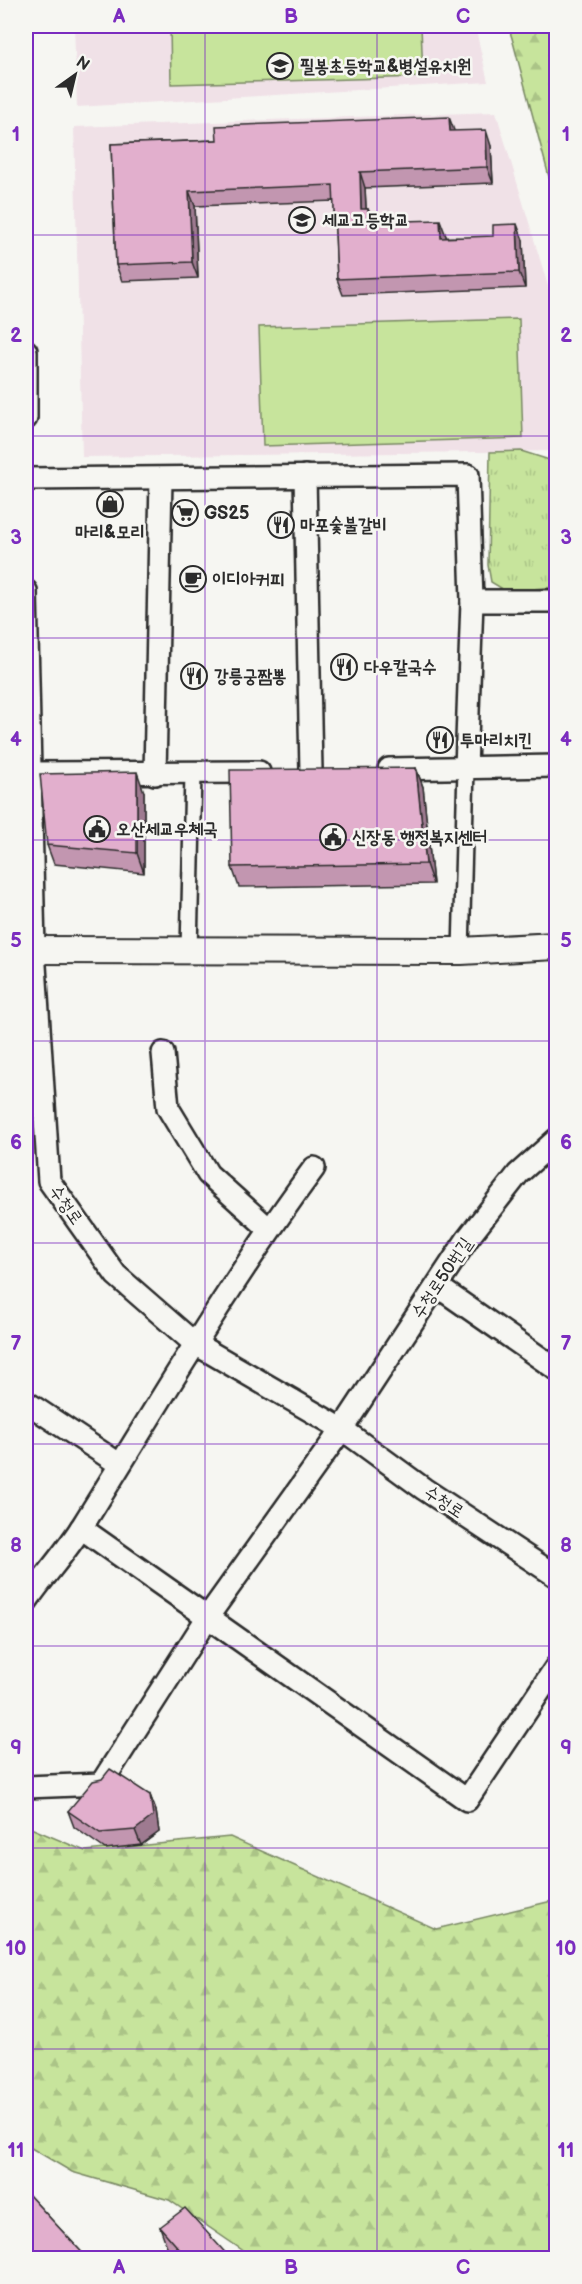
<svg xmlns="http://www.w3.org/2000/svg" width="582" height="2284" font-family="'Balsamiq Sans','Poor Story',sans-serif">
  <defs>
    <pattern id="grass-tufts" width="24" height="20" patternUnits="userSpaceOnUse" patternTransform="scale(1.5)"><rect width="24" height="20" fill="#c7e49c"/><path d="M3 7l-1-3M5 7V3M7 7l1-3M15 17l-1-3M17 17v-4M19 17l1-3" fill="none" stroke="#abc487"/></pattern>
    <pattern id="forest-firs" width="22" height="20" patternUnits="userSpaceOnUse" patternTransform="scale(1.5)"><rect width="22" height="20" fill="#c7e49c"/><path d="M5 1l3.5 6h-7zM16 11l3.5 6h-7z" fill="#abc487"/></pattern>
  </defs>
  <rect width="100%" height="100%" fill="#f6f6f2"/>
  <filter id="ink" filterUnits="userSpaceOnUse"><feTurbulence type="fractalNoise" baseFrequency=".0167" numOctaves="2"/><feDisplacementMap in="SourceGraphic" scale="12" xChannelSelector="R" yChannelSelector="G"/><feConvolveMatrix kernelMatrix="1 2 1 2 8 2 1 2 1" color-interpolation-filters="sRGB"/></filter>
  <g filter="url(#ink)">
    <g fill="#f0e1e7">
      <path d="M74 26H475L488 82 77 107Z"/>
      <path d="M496 112 556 313V451L82 457 74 127Z"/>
    </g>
    <path fill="url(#grass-tufts)" stroke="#798864" stroke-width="1.5" d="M521 451 556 462V587L506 591 491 582 488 565 490 452Z"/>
    <g fill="url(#forest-firs)" stroke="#798864" stroke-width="1.5">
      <path d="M508 26H556V203L512 38Z"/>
      <path d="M26 1826 85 1851 230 1837 436 1929 556 1900V2258H254L169 2200 72 2172 26 2145Z"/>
    </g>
    <g fill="#c7e49c" stroke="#798864" stroke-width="1.5">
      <path d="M170 26H421L423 77 171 84Z"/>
      <path d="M519 319 523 438 263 446 259 327Z"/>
    </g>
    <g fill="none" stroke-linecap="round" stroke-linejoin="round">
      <defs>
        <g id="pedestrian">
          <path d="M189 951 193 773"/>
          <path d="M461 951 466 768"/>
        </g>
        <g id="minor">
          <path d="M26 351V418"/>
          <path d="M305 476 311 771"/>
          <path d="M26 479 468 475 472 601H556"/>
          <path d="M26 591 34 950 49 1181 116 1275 194 1343 342 1429 424 1489 556 1576"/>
          <path d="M466 768 472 601"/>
          <path d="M389 769 556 766"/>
          <path d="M30 773 259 772"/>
          <path d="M155 774 161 479"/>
          <path d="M163 1053 168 1108 208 1174 269 1229"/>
          <path d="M437 1286 556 1369"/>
          <path d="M26 1402 119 1464"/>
          <path d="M81 1528 467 1800 556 1667"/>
          <path d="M26 1602C44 1576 66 1552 83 1525 158 1405 229 1283 314 1168"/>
          <path d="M26 1787 101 1784 209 1615 342 1429 468 1238 518 1174 556 1140"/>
        </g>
        <path id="tertiary" d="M26 950 461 951 556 946"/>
      </defs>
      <use href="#pedestrian" stroke="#2b2b2b" stroke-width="20"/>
      <use href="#minor" stroke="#2b2b2b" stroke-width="26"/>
      <use href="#tertiary" stroke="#2b2b2b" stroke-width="30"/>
      <use href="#pedestrian" stroke="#f6f6f2" stroke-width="15"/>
      <use href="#minor" stroke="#f6f6f2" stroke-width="21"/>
      <use href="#tertiary" stroke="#f6f6f2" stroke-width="26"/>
    </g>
    <g fill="#c296b0" stroke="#2b2b2b" stroke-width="1.5">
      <path d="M454 131 491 146 493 183 365 188 366 209H368L373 222 446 236V237L523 240 525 288 343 295 337 279 334 201 195 206 198 278 122 281 116 265 111 144Z"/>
      <path d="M416 768 423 787 433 884 239 887 232 867Z"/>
      <path d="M144 792V873L54 864 47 845Z"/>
      <path d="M150 1795 156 1811 159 1832 141 1845 105 1849 74 1827 68 1811Z"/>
      <path d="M26 2192 88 2259H27L26 2257Z"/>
      <path d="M160 2227 231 2259H175L169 2252Z"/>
    </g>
    <g fill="#9e7a90" stroke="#2b2b2b" stroke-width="1.5">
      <path d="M449 117 455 133 450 131Z"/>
      <path d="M486 130 491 146 493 183 487 167Z"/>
      <path d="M360 172 365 188 367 225 361 209Z"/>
      <path d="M189 191 195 206 198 278 192 262Z"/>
      <path d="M368 209 374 224 368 222Z"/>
      <path d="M440 220 446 236 447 253 441 238Z"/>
      <path d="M517 224 523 240 525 288 519 272Z"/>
      <path d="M416 768 423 787 433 884 426 864Z"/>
      <path d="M137 772 144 792V873L137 853Z"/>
      <path d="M150 1795 156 1811 159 1832 141 1845 135 1830Z"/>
    </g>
    <g fill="#e2afcd" stroke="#2b2b2b" stroke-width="1.5">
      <path d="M449 117 450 131 486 130 487 167 360 172 361 209H368V222L440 220 441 238 493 236V225L517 224 519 272 337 279 333 185 189 191 192 262 116 265 111 144 217 140 216 126Z"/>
      <path d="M416 768 426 864 232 867 230 770Z"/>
      <path d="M137 772V853L47 845 40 774Z"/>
      <path d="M110 1769 150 1795 153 1816 135 1830 100 1833 68 1811 93 1781 102 1779Z"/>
      <path d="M26 2192 88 2259H41L26 2242Z"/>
      <path d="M185 2208 231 2259H188L160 2227Z"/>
    </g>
  </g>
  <path fill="none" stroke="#7b2cbf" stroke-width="1.5" stroke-opacity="0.55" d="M205 26V2258M377 26V2258M26 235H556M26 436H556M26 638H556M26 840H556M26 1041H556M26 1243H556M26 1444H556M26 1646H556M26 1848H556M26 2049H556"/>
  <defs>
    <symbol id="school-ring" viewBox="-11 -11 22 22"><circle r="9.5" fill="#f6f6f2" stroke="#2b2b2b" stroke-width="1.5"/><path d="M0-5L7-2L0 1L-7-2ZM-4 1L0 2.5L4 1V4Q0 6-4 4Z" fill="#2b2b2b"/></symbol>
    <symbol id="shop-ring" viewBox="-11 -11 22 22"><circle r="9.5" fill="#f6f6f2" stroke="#2b2b2b" stroke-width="1.5"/><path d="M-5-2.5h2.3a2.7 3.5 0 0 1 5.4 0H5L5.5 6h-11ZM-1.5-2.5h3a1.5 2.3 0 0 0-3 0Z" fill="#2b2b2b"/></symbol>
    <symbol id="supermarket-ring" viewBox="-11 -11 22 22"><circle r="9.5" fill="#f6f6f2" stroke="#2b2b2b" stroke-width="1.5"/><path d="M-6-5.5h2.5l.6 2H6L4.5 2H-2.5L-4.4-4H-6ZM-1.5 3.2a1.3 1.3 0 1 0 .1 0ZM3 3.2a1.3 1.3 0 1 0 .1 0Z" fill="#2b2b2b"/></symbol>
    <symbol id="restaurant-ring" viewBox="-11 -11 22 22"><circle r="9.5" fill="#f6f6f2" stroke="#2b2b2b" stroke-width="1.5"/><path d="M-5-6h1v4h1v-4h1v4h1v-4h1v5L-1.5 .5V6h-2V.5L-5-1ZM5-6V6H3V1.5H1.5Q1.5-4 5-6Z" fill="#2b2b2b"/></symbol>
    <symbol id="cafe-ring" viewBox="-11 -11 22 22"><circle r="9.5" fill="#f6f6f2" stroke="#2b2b2b" stroke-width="1.5"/><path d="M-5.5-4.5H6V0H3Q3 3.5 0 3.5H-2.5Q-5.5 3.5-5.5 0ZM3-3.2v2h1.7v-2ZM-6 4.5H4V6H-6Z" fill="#2b2b2b"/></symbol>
    <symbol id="civic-ring" viewBox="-11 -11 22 22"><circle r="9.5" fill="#f6f6f2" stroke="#2b2b2b" stroke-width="1.5"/><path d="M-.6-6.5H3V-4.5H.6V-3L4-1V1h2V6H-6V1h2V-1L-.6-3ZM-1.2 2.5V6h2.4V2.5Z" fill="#2b2b2b"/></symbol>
  </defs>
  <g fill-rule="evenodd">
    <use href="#school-ring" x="265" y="51" width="30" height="30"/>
    <use href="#school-ring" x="287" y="205" width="30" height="30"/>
    <use href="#shop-ring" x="95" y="489" width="30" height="30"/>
    <use href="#supermarket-ring" x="170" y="498" width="30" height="30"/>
    <use href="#restaurant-ring" x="266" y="510" width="30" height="30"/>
    <use href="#cafe-ring" x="178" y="564" width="30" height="30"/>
    <use href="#restaurant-ring" x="329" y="652" width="30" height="30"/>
    <use href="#restaurant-ring" x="179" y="661" width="30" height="30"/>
    <use href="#restaurant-ring" x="425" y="725" width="30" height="30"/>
    <use href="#civic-ring" x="82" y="814" width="30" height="30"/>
    <use href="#civic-ring" x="318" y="822" width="30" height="30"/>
  </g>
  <g text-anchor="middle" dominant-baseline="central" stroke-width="5" stroke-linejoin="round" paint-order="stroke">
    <g font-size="18" font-weight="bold" fill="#2b2b2b" stroke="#f6f6f2" text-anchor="start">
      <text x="300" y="66">필봉초등학교&amp;병설유치원</text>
      <text x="322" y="220">세교고등학교</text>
      <text x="204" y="513">GS25</text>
      <text x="300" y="525">마포숯불갈비</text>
      <text x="110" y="532" text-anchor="middle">마리&amp;모리</text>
      <text x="212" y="579">이디아커피</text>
      <text x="364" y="667">다우칼국수</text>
      <text x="214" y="676">강릉궁짬뽕</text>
      <text x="460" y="740">투마리치킨</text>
      <text x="116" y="829">오산세교우체국</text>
      <text x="352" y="837">신장동 행정복지센터</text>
    </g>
    <g font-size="18" fill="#2b2b2b" stroke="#f6f6f2">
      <text transform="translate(66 1205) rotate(55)">수청로</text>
      <text transform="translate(442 1278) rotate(-56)">수청로50번길</text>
      <text transform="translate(444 1502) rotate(34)">수청로</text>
    </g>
  </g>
  <rect width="582" height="2284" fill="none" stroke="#f6f6f2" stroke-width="66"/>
  <g transform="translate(75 75) rotate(34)" stroke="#f6f6f2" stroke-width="4.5" paint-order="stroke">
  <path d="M0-4.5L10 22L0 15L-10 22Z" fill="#2b2b2b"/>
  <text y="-9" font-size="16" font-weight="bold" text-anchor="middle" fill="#2b2b2b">N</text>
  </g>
  <rect x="33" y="33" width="516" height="2218" fill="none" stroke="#7b2cbf" stroke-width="2"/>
  <g font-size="20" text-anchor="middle" font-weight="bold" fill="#7b2cbf">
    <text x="119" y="23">A</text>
    <text x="291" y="23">B</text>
    <text x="463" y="23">C</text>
    <text x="16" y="141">1</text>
    <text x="566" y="141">1</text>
    <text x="16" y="342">2</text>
    <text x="566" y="342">2</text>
    <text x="16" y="544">3</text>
    <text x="566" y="544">3</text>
    <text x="16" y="746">4</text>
    <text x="566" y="746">4</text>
    <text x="16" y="947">5</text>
    <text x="566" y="947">5</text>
    <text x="16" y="1149">6</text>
    <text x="566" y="1149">6</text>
    <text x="16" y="1350">7</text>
    <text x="566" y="1350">7</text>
    <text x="16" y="1552">8</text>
    <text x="566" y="1552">8</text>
    <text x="16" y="1754">9</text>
    <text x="566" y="1754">9</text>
    <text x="16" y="1955">10</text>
    <text x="566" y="1955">10</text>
    <text x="16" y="2157">11</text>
    <text x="566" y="2157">11</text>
    <text x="119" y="2274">A</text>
    <text x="291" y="2274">B</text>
    <text x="463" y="2274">C</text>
  </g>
</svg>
